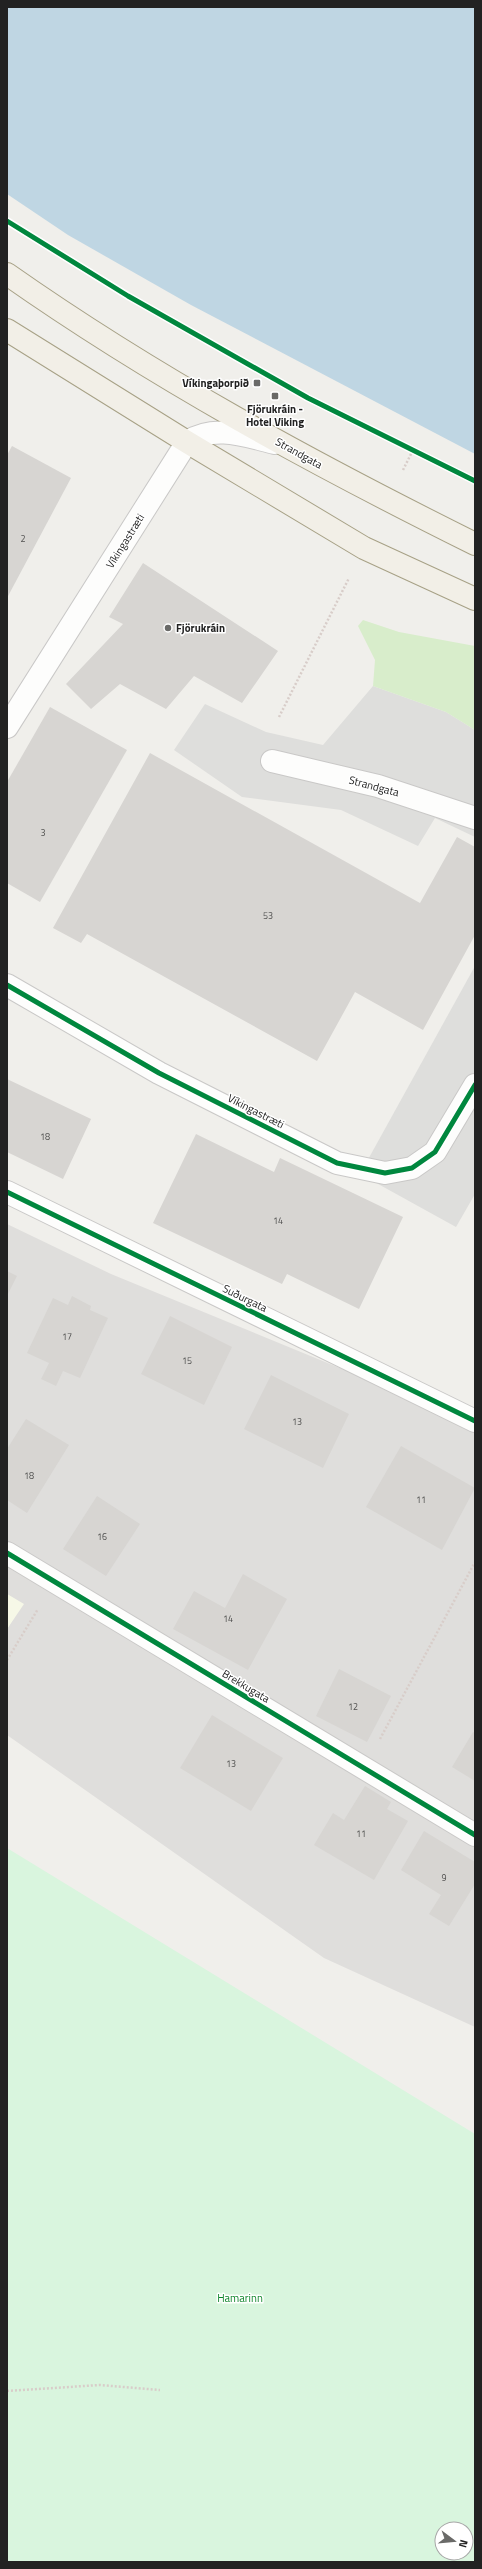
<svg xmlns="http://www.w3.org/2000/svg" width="482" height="2569" font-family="'Titillium Web',sans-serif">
  <rect width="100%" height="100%" fill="#f0efeb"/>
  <path fill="#dfdedc" d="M7 1224 111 1274 386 1387 475 1433V2027L324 1958 7 1735V1629L23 1604 7 1594Z"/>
  <path fill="#f6f8e7" d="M7 1594 24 1604 7 1629Z"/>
  <g fill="#dededc">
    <path d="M373 686 446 712 475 730V837L435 818 418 846 341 810 242 797 174 750 205 704 266 732 323 745Z"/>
    <path d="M475 966V1194L456 1227 360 1174Z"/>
  </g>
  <path fill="#d8edcb" d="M363 620 399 632 475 646V730L446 712 373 686 375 660 358 626Z"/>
  <path fill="#d9f5de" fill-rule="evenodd" d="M7 1848 475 2134V2562H7ZM442 2529H466V2553H442Z"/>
  <path fill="#bfd6e3" d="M7 7H475V454L191 305 68 235 7 194Z"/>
  <g fill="#d7d5d2">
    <path d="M12 446 71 478 7 598V455Z"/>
    <path d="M143 563 278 651 242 703 194 676 166 709 120 684 91 709 66 684 123 624 109 617Z"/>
    <path d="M50 707 127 750 40 902 7 883V782Z"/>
    <path d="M150 753 420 903 457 837 475 847V935L423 1030 355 992 317 1061 87 934 81 943 53 928Z"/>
    <path d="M7 1079 91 1119 63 1179 7 1152Z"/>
    <path d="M196 1134 274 1172 280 1158 403 1217 359 1309 287 1274 282 1284 153 1223Z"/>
    <path d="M7 1271 17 1276 7 1296Z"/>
    <path d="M72 1296 91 1306 90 1310 108 1318 80 1378 63 1371 56 1386 41 1379 49 1363 27 1353 53 1298 68 1305Z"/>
    <path d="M170 1316 232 1347 204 1405 141 1374Z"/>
    <path d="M271 1375 349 1414 323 1468 244 1429Z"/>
    <path d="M26 1419 69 1445 27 1513 7 1500V1449Z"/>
    <path d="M401 1446 475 1488 442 1550 366 1507Z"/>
    <path d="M97 1496 140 1524 106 1576 63 1549Z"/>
    <path d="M243 1574 287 1599 248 1670 173 1629 194 1591 225 1608Z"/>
    <path d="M339 1669 391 1696 367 1742 316 1716Z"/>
    <path d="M212 1715 283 1758 251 1811 180 1768Z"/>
    <path d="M473 1732 475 1733V1781L452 1767Z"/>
    <path d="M365 1786 391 1802 387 1809 408 1821 374 1880 314 1845 333 1813 344 1820Z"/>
    <path d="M424 1831 475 1862V1884L449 1926 429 1914 441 1895 401 1870Z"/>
  </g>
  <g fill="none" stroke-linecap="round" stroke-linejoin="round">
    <defs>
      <g id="minor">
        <path d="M7 727 187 442C215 424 245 436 275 443"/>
        <path d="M272 761 378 786 475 818"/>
        <path d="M7 985 159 1073 337 1163 385 1173 412 1168 435 1152 475 1085"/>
        <path d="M7 1192 475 1421"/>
        <path d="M7 1553 475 1835"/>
      </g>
      <g id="major">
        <path d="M7 274C155 378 314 464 475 544"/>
        <path d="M7 330 187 442 364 548 475 599"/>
      </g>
    </defs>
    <use href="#minor" stroke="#c9c8c7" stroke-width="24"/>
    <use href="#major" stroke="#a7a186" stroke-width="24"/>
    <g stroke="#d8cdc9" stroke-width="2.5" stroke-dasharray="2 2" stroke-linecap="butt">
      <path d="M403 470 413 450"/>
      <path d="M279 717 349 578"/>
      <path d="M7 1660 38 1609"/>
      <path d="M380 1739 475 1562"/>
      <path d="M7 2391 100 2385 160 2390"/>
    </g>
    <use href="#minor" stroke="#fdfdfc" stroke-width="22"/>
    <use href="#major" stroke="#f2efe7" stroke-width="22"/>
    <defs>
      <g id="cycleway">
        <path d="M7 221 128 296 308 398 475 481"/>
        <path d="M7 985 159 1073 337 1163 385 1173 412 1168 435 1152 475 1085"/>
        <path d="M7 1192 475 1421"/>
        <path d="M7 1553 475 1835"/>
      </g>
    </defs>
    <use href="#cycleway" stroke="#fff" stroke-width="8"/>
    <use href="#cycleway" stroke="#00873e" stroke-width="5"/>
  </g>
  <g fill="#6a6a68" stroke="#fff" stroke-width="1.5">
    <rect x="253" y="379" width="8" height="8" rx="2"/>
    <rect x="271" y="392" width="8" height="8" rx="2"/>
    <circle cx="168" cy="628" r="4"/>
  </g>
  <g text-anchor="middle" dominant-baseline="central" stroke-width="3" stroke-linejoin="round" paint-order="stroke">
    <g font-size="9" fill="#4f4f4e">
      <text x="23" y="538">2</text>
      <text x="43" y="832">3</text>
      <text x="268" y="915">53</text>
      <text x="45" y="1136">18</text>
      <text x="278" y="1220">14</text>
      <text x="67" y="1336">17</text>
      <text x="187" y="1360">15</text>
      <text x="297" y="1421">13</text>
      <text x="29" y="1475">18</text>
      <text x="421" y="1499">11</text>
      <text x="102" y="1536">16</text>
      <text x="228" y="1618">14</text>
      <text x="353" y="1706">12</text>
      <text x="231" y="1763">13</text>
      <text x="361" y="1833">11</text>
      <text x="444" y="1877">9</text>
    </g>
    <g font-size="11" font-weight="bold" fill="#222" stroke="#fff" text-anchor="end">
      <text x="249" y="383">Víkingaþorpið</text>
      <text x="275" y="409" text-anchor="middle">Fjörukráin -<tspan x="275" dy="13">Hotel Viking</tspan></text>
      <text x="176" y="628" text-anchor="start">Fjörukráin</text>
    </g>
    <g font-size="11" fill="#222" stroke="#fff">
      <text transform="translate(299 453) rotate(29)">Strandgata</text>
      <text transform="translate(125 541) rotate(-58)">Víkingastræti</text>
      <text transform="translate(374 786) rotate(15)">Strandgata</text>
      <text transform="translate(256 1111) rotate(27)">Víkingastræti</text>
      <text transform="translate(245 1298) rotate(26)">Suðurgata</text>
      <text transform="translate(246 1686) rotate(31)">Brekkugata</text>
    </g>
    <g font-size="11" fill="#0c8428" stroke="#fff">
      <text x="240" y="2298">Hamarinn</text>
    </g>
  </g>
  <rect width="482" height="2569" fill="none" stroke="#222222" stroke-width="16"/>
  <g transform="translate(454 2541) rotate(106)"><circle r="19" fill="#ffffff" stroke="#a7a7a7"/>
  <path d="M0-3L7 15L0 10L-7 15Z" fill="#6a6a68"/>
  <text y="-6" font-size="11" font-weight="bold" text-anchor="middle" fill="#222222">N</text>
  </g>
</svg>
